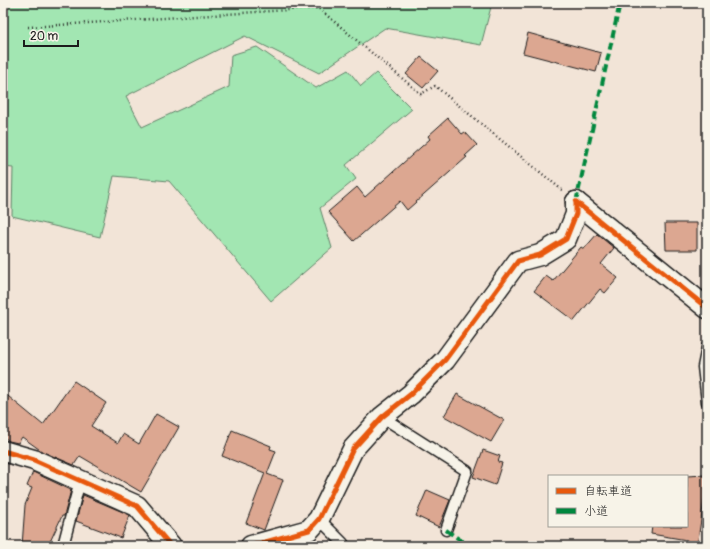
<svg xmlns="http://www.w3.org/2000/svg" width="710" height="549" font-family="Pangolin,'Klee One',sans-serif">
  <rect width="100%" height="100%" fill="#f2e4d7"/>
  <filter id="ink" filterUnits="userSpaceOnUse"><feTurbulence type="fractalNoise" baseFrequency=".025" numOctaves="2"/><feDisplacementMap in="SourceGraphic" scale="8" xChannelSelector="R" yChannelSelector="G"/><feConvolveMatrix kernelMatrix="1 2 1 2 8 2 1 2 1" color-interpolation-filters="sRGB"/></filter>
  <g filter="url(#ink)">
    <path fill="#a2e6b2" stroke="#5f8167" d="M3 3H492L481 45 385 28 319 73 245 36 126 96 142 127 229 87 231 55 257 47 316 88 348 70 361 86 376 73 412 109 346 165 356 179 320 208 332 248 271 301 169 181 114 176 100 237 12 216 13 168 3 167Z"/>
    <g fill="#dca791" stroke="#1c1c1c">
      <path d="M528 33 601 53 596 72 523 53Z"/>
      <path d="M421 57 438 71 423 88 406 74Z"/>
      <path d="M448 118 462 134 465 132 477 145 465 156 467 157 407 210 400 201 354 241 328 212 357 187 365 197 430 139 428 136Z"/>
      <path d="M665 223H697V250H666Z"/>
      <path d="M597 234 614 248 601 264 618 278 605 293 600 289 574 321 534 291 546 276 553 281 581 247 584 249Z"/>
      <path d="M74 381 106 403 91 426 118 443 123 434 139 444 156 414 179 427 141 492 80 456 74 465 43 452 22 437 18 443 9 441 3 436V392L43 425Z"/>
      <path d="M457 394 504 420 491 442 444 416Z"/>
      <path d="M232 430 271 446 270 449 276 451 267 474 283 480 264 530 246 523 265 473 222 456Z"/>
      <path d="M483 450 500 456 498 462 502 463 495 485 473 477Z"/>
      <path d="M33 472 71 490 64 516H62L48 546H22L25 505 32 488 27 486Z"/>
      <path d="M705 475V494L697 546H687V540L651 534 652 526H687V476Z"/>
      <path d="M427 490 450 500 439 527 416 516Z"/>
      <path d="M83 495 130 515 121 538 76 521Z"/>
    </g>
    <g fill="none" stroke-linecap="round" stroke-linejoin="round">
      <defs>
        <g id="service">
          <path d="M707 347 703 367 707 402"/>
          <path d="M382 417 467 471 446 530"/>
          <path d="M319 519 343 543V546"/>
          <path d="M61 546 64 542 80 481"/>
        </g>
        <g id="minor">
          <path d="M576 202 707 308"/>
          <path d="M3 451 34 460 137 506 171 546"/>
          <path d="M251 546 309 530 319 519 353 449 382 417 411 394 445 360 518 261 540 255 566 239 576 214V202"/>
        </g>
      </defs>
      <use href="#service" stroke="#1c1c1c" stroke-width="13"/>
      <use href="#minor" stroke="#1c1c1c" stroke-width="23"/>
      <path stroke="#1c1c1c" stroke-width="2.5" stroke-dasharray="1 3" stroke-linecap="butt" d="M28 27 318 8 421 94 435 86 562 190"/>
      <use href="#service" stroke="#f7f3e8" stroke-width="10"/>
      <use href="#minor" stroke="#f7f3e8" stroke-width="20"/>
      <g stroke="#00873e" stroke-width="4" stroke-dasharray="8 4" stroke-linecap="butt">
        <path d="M576 202 620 3"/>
        <path d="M446 530 469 546"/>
      </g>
      <defs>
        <g id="cycleway">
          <path d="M576 202 707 308"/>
          <path d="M3 451 34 460 137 506 171 546"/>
          <path d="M251 546 309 530 319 519 353 449 382 417 411 394 445 360 518 261 540 255 566 239 576 214V202"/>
        </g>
      </defs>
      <use href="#cycleway" stroke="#f7f3e8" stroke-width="8"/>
      <use href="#cycleway" stroke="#e8590c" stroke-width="5"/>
    </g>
  </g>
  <rect width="710" height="549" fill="none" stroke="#f7f3e8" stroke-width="16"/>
  <rect x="8" y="8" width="694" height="533" fill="none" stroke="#1c1c1c" stroke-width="1.5" filter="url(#ink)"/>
  <rect x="548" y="475" width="140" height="52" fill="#f7f3e8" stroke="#9f9d96"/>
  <rect x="556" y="488" width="20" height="6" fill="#e8590c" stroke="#9f9d96"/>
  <text x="584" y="495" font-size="12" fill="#1c1c1c">自転車道</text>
  <rect x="556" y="508" width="20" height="6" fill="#00873e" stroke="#9f9d96"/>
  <text x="584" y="515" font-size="12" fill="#1c1c1c">小道</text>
  <path d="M24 40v6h54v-6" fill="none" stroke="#1c1c1c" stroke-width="2"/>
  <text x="30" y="40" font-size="12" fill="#1c1c1c" stroke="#f7f3e8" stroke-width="3" paint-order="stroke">20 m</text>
</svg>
